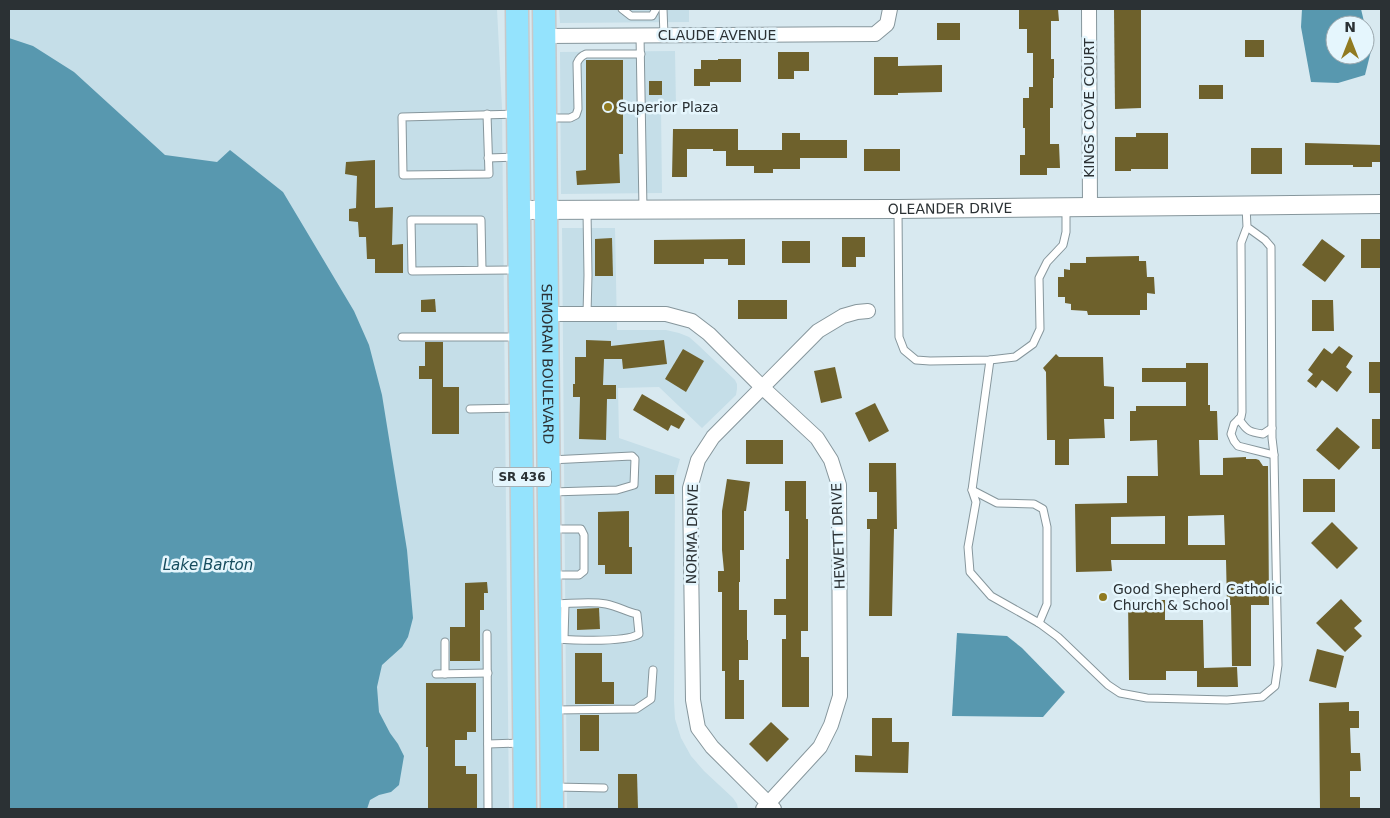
<svg xmlns="http://www.w3.org/2000/svg" width="1390" height="818" font-family="'DejaVu Sans',sans-serif">
  <rect width="100%" height="100%" fill="#d8e9f0"/>
  <g fill="#c5dee8">
    <path d="M9 9H497L502 108 509 809H9Z"/>
    <path d="M559 9H689V22L560 23Z"/>
    <path d="M675 51 676 107 661 108 662 193 561 194 560 52Z"/>
    <path d="M562 228H615L617 330H666L679 333 689 337 697 344 735 380 737 384V389L736 395 702 428 659 387 618 388 619 438 680 459 675 477 674 701 675 719 681 738 691 756 704 771 733 798 737 804 738 809H567Z"/>
  </g>
  <g fill="#5898af" fill-rule="evenodd">
    <path d="M1302 9H1361L1371 51 1365 75 1338 83 1311 82 1301 27ZM1335 25H1365V55H1335Z"/>
    <path d="M9 38 33 46 74 72 165 155 217 162 230 150 283 192 354 311 369 345 382 395 407 550 413 618 408 637 402 647 382 665 377 687 379 712 390 733 398 744 404 756 399 785 391 792 379 795 370 800 367 809H9Z"/>
    <path d="M957 633 1007 636 1022 648 1065 692 1043 717 952 716Z"/>
  </g>
  <g fill="#6e612c" fill-rule="evenodd">
    <path d="M1019 9H1058L1059 21H1051V59H1054V78H1053V108H1050V144H1059L1060 168H1047V175H1020V155H1025V128H1023V98H1029V87H1033V53H1027V29H1019Z"/>
    <path d="M1114 9H1141V108L1115 109Z"/>
    <rect x="937" y="23" width="23" height="17"/>
    <rect x="1245" y="40" width="19" height="17"/>
    <path d="M778 52H809V71H794V79H778Z"/>
    <path d="M874 57H898V66L942 65V92L898 93V95H874Z"/>
    <path d="M718 59H741V82H710V86H694V69H701V60H718Z"/>
    <path d="M586 60H623V154H619L620 183 577 185 576 171 586 170Z"/>
    <rect x="649" y="81" width="13" height="14"/>
    <rect x="1199" y="85" width="24" height="14"/>
    <path d="M673 129H738V150H782V133H800V140H847V158H800V169H773V173H754V166H726V151H713V149H687V177H672Z"/>
    <path d="M1136 133H1168V169H1131V171H1115V137H1136Z"/>
    <path d="M1305 143 1381 145V162H1372V167H1353V165H1305Z"/>
    <rect x="1251" y="148" width="31" height="26"/>
    <rect x="864" y="149" width="36" height="22"/>
    <path d="M375 160V208L393 207 392 245 403 244V273H375V259H367L366 237H359L358 222 349 221V209L356 208 357 176 345 174 346 162Z"/>
    <path d="M842 237H865V257H856V267H842Z"/>
    <path d="M612 238 613 276H595V239Z"/>
    <path d="M745 239V265H728V259H704V264H654V240Z"/>
    <path d="M1322 239 1345 256 1325 282 1302 265Z"/>
    <rect x="1361" y="239" width="20" height="29"/>
    <rect x="782" y="241" width="28" height="22"/>
    <path d="M1139 256V261H1146L1147 277H1154L1155 294 1147 293V310H1140V315H1088L1087 311 1071 310V304L1065 303V297H1058V277H1064V269L1070 270V263H1086V257Z"/>
    <path d="M435 299 436 312H421V300Z"/>
    <rect x="738" y="300" width="49" height="19"/>
    <path d="M1312 300H1333L1334 331H1312Z"/>
    <path d="M586 340 611 341V346L664 340 667 364 623 369 622 359H604L603 385H616V399H607L606 440 579 439 580 397H573V384H575V357H586Z"/>
    <path d="M425 342H443V387H459V434H432V379H419V366H425Z"/>
    <path d="M1339 346 1353 356 1346 367 1352 372 1337 392 1322 380 1316 388 1307 381 1313 374 1308 370 1324 348 1332 354Z"/>
    <path d="M683 349 704 361 686 392 665 379Z"/>
    <path d="M1056 354 1059 357H1103L1104 386 1114 387V419H1104L1105 438 1069 439V465H1055V440H1047L1046 372 1043 368Z"/>
    <rect x="1369" y="362" width="12" height="31"/>
    <path d="M1186 363H1208V405H1210V411H1217L1218 440H1199L1200 475H1223V458L1246 457V459H1256L1259 460 1263 466H1268L1269 605H1251V666H1232L1231 605H1227L1226 560H1111L1112 571 1076 572 1075 504 1127 503V476H1158L1157 440 1130 441V411H1136V406H1186V382H1142V368H1186ZM1224 515 1225 545H1188V516ZM1165 516V544H1111V517Z"/>
    <path d="M835 367 842 398 821 403 814 371Z"/>
    <path d="M642 394 685 419 679 429 671 425 668 431 633 410Z"/>
    <path d="M875 403 889 431 869 442 855 413Z"/>
    <rect x="1372" y="419" width="9" height="30"/>
    <path d="M1337 427 1360 447 1339 470 1316 450Z"/>
    <rect x="746" y="440" width="37" height="24"/>
    <path d="M869 463H896L897 529H894L892 616H869L870 529H867V519H877V492H869Z"/>
    <rect x="655" y="475" width="19" height="19"/>
    <path d="M727 479 750 482 746 511H744V550H740V582H739V610H747V640H748V660H739V680H744V719H725V671H722V592H718V571H724L722 550V511Z"/>
    <rect x="1303" y="479" width="32" height="33"/>
    <path d="M785 481H806V519H808V631H801V657H809V707H782V639H786V615H774V599H786V559H789V511H785Z"/>
    <path d="M629 511V547H632V574H605V565H598V512Z"/>
    <path d="M1332 522 1358 548 1337 569 1311 543Z"/>
    <path d="M487 582 488 593H484V610H480V661H450V627H465V583Z"/>
    <path d="M1341 599 1362 621 1354 628 1362 636 1345 652 1316 623Z"/>
    <path d="M1128 600H1165V620H1203L1204 668 1237 667 1238 687H1197V671H1166V680H1129Z"/>
    <path d="M599 608 600 629 577 630V609Z"/>
    <path d="M1317 649 1344 656 1336 688 1309 681Z"/>
    <path d="M575 653H602V682H614V704H575Z"/>
    <path d="M426 683H476V732H467V740H455V766H466V774H477V809H428V747H426Z"/>
    <path d="M1349 702V711H1359V728H1350L1351 753H1360L1361 771H1350V797H1360V809H1320L1319 703Z"/>
    <rect x="580" y="715" width="19" height="36"/>
    <path d="M872 718H892V742H909L908 773 855 772V755L872 756Z"/>
    <path d="M771 722 789 739 767 762 749 744Z"/>
    <path d="M618 774H637L638 809H618Z"/>
  </g>
  <g fill="none" stroke-linecap="round" stroke-linejoin="round">
    <defs>
      <g id="service">
        <path d="M622 9 631 16H652L656 9"/>
        <path d="M663 9 664 35"/>
        <path d="M640 35 643 210"/>
        <path d="M487 114 489 174 403 175 402 117 515 114"/>
        <path d="M548 118H570L576 115 578 109 577 63C579 58 581 56 586 54H641"/>
        <path d="M488 158 515 157"/>
        <path d="M1246 206 1247 227 1241 243 1242 412 1241 417 1234 424 1231 434 1234 441 1238 446 1274 455 1272 438 1271 247 1265 240 1247 227"/>
        <path d="M898 209 899 337 904 350 916 360 930 361 990 360 1015 357 1033 344 1040 329 1039 278 1047 262 1063 245 1066 232V209"/>
        <path d="M587 211 588 275 587 314"/>
        <path d="M482 269 481 220H411L412 271 517 270"/>
        <path d="M402 337H518"/>
        <path d="M990 360 972 490 976 502 968 547 970 572 991 596 1039 623 1058 637 1108 685 1120 693 1147 698 1227 700 1262 697 1275 686 1278 665 1274 455"/>
        <path d="M470 409 518 408"/>
        <path d="M1239 419C1247 431 1249 432 1263 434L1272 428"/>
        <path d="M550 460 632 456 635 459 634 485 617 490 552 492"/>
        <path d="M972 490 997 503 1034 504 1043 509 1047 527V604L1039 623"/>
        <path d="M552 529H581L584 535V571L579 575H553"/>
        <path d="M553 604C570 604 590 601 606 604 617 606 627 612 637 614L639 634C626 643 572 640 554 639"/>
        <path d="M487 634 488 809"/>
        <path d="M564 639 565 604"/>
        <path d="M445 642V674"/>
        <path d="M436 674 488 673"/>
        <path d="M554 710 636 709 651 699 653 670"/>
        <path d="M488 744 523 743"/>
        <path d="M555 787 604 788"/>
      </g>
      <g id="minor">
        <path d="M1089 9 1090 207"/>
        <path d="M544 36 875 34 887 24 890 9"/>
        <path d="M547 314H666L692 321 709 334 762 387 817 438 831 460 839 485 840 696 831 725 820 747 763 809"/>
        <path d="M774 809 712 747 698 728 693 700 690 488 698 460 713 437 818 331 843 316 857 312 868 311"/>
      </g>
      <g id="tertiary">
        <path id="s1" d="M519 210 898 209 1381 204"/>
      </g>
      <g id="primary">
        <path d="M517 9 525 809"/>
        <path id="s2" d="M544 9 552 809"/>
      </g>
    </defs>
    <use href="#service" stroke="#86969c" stroke-width="9"/>
    <use href="#minor" stroke="#86969c" stroke-width="16"/>
    <use href="#tertiary" stroke="#86969c" stroke-width="20"/>
    <use href="#primary" stroke="#c8c9ca" stroke-width="25"/>
    <use href="#service" stroke="#fff" stroke-width="7"/>
    <use href="#minor" stroke="#fff" stroke-width="14"/>
    <use href="#tertiary" stroke="#fff" stroke-width="18"/>
    <use href="#primary" stroke="#94e3fd" stroke-width="22"/>
  </g>
  <g fill="#907a20" stroke="#e5f6fd" stroke-width="2">
    <circle cx="608" cy="107" r="5"/>
    <circle cx="1103" cy="597" r="5"/>
  </g>
  <g text-anchor="middle" dominant-baseline="central" stroke-width="5" stroke-linejoin="round" paint-order="stroke">
    <rect fill="#e5f6fd" stroke="#636c70" stroke-width="1" x="493" y="467.5" width="58" height="19" rx="4"/>
    <g font-size="12" font-weight="bold" fill="#2b3134">
      <text x="522" y="477">SR 436</text>
    </g>
    <g font-size="14" fill="#2b3134" stroke="#e5f6fd">
      <text x="717" y="35">CLAUDE AVENUE</text>
      <text transform="translate(1089 108) rotate(-90)">KINGS COVE COURT</text>
      <text stroke="none"><textPath href="#s1" startOffset="431">OLEANDER DRIVE</textPath></text>
      <text stroke="none"><textPath href="#s2" startOffset="355">SEMORAN BOULEVARD</textPath></text>
      <text transform="translate(692 534) rotate(-89)">NORMA DRIVE</text>
      <text transform="translate(838 536) rotate(-92)">HEWETT DRIVE</text>
    </g>
    <g font-size="14" fill="#2b3134" stroke="#e5f6fd" text-anchor="start">
      <text x="618" y="107">Superior Plaza</text>
      <text x="1113" y="589">Good Shepherd Catholic<tspan x="1113" dy="16">Church &amp; School</tspan></text>
    </g>
    <g font-size="15" font-style="italic" fill="#164c5e" stroke="#e5f6fd">
      <text x="208" y="565">Lake Barton</text>
    </g>
  </g>
  <rect width="1390" height="818" fill="none" stroke="#2b3134" stroke-width="20"/>
  <g transform="translate(1350 40)"><circle r="24" fill="#e5f6fd" stroke="#9ba7ad"/>
  <path d="M0-4L9 19L0 12L-9 19Z" fill="#907a20"/>
  <text y="-8" font-size="14" font-weight="bold" text-anchor="middle" fill="#2b3134">N</text>
  </g>
</svg>
